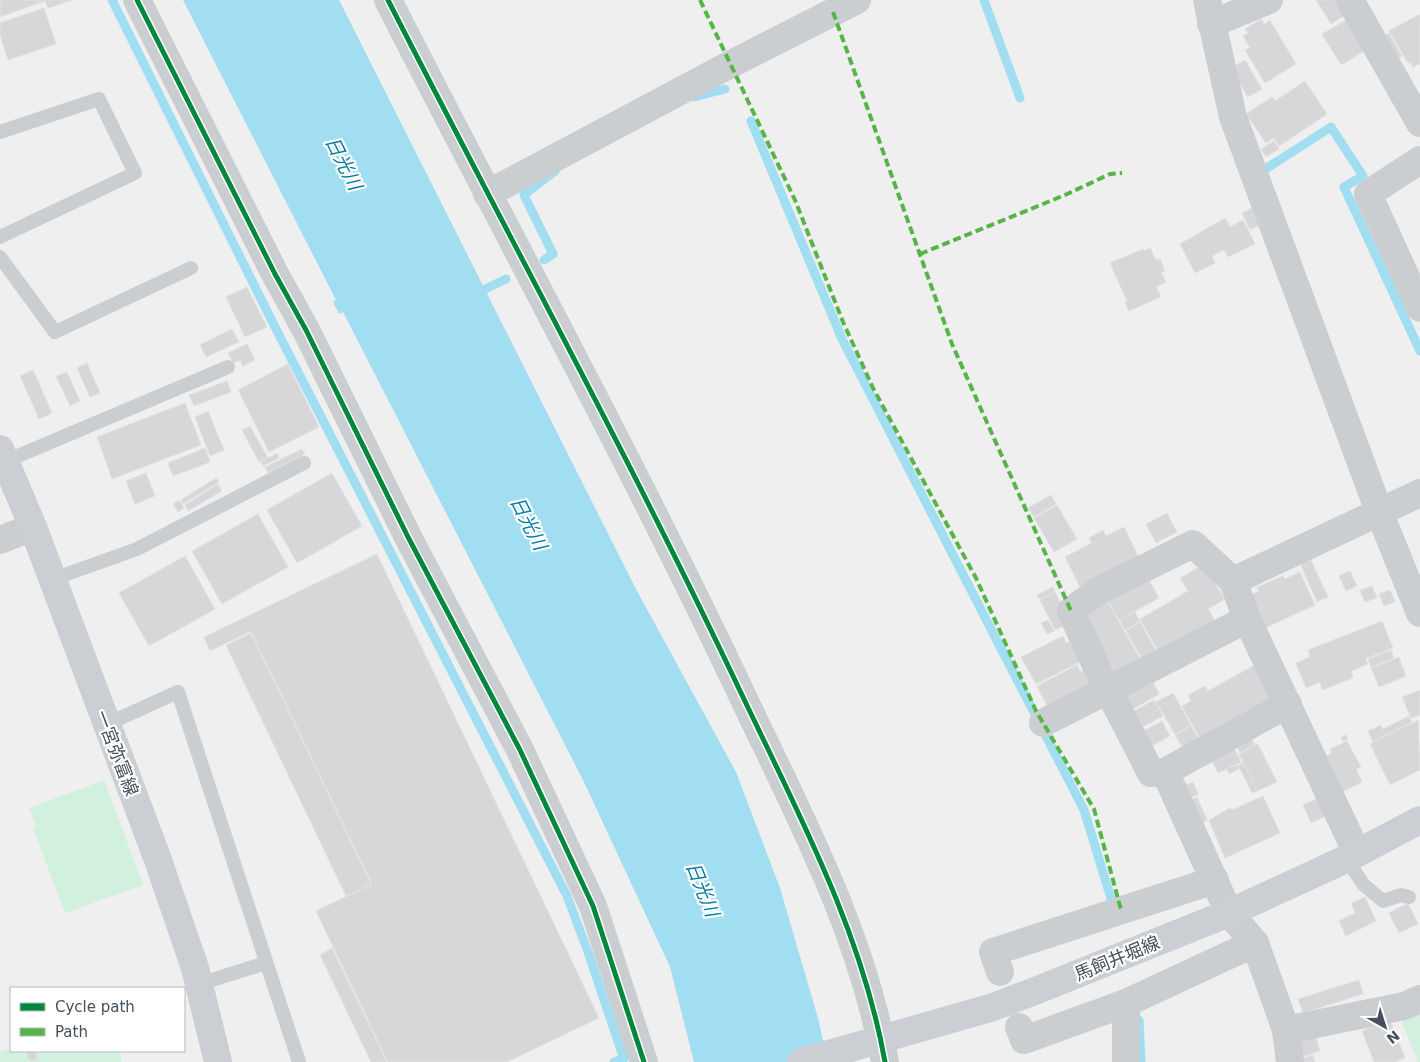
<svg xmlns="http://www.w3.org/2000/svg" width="1420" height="1062" font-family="'DejaVu Sans','Noto Sans JP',sans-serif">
  <rect width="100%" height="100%" fill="#f0efef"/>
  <g fill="#d1f1de">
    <path d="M104 780 143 885 65 913 33 829 36 827 29 808Z"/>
    <path d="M1420 1006V1062H1418L1398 1012Z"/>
    <path d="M11 1049V1051H119L122 1062H0V1052Z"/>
  </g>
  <path fill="#a2def2" d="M183 0H339L637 591 736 772 780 888 818 1018 828 1062H694L670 967 584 782 343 312 339 314 333 302 336 300Z"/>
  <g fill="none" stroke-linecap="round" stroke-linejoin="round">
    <g stroke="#a2def2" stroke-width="9">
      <path d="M112 0 276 329 567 896 588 952 624 1059 614 1062"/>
      <path d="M984 0 1020 98"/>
      <path d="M694 97 725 89"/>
      <path d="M751 121 842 339 1084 810 1112 902"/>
      <path d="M1267 168 1331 127 1363 176 1344 187 1420 351"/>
      <path d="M544 260 553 254 524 195 555 171"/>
      <path d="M475 294 506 279"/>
      <path d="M1139 1020 1141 1062"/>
    </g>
  </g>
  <g fill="#d7d7d9" stroke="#e1e1e2">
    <path d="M0 0H72L48 8 45 1 0 17Z"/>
    <path d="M1316 0H1343L1350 12 1331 24Z"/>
    <path d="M44 8 56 44 8 60 0 35V23Z"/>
    <path d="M1420 14V63L1413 67 1410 62 1408 63 1389 31Z"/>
    <path d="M1261 19 1264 24 1270 20 1296 64 1265 83 1245 50 1250 48 1243 36 1248 33 1245 29Z"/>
    <path d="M1348 19 1366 50 1341 65 1322 34Z"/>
    <path d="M1389 33 1402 56 1393 61 1380 38Z"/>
    <path d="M1245 60 1262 89 1248 97 1235 76 1238 75 1233 67Z"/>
    <path d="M1305 81 1327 114 1279 146 1274 138 1266 143 1246 114 1272 97 1275 101Z"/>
    <path d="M1274 141 1279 149 1266 157 1261 149Z"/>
    <path d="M1252 208 1260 225 1250 230 1242 213Z"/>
    <path d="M1225 218 1230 227 1243 220 1255 244 1228 257 1224 250 1212 256 1215 263 1195 273 1180 244Z"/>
    <path d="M1150 248 1156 260 1160 259 1165 271 1161 272 1166 282 1156 287 1161 297 1129 311 1125 302 1127 301 1110 263 1143 249 1144 251Z"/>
    <path d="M247 287 267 327 245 337 226 297Z"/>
    <path d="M232 329 239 342 206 357 200 345Z"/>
    <path d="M247 344 255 360 243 366 240 360 233 363 228 353Z"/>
    <path d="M87 363 100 393 90 397 77 368Z"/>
    <path d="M288 364 319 427 269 452 238 390Z"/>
    <path d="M33 370 52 413 39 419 20 376Z"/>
    <path d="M67 372 80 401 70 406 56 376Z"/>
    <path d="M227 381 231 392 194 406 189 395Z"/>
    <path d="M185 403 201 445 112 479 97 437Z"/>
    <path d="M208 411 224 450 210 456 195 417Z"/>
    <path d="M250 426 268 458 259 462 242 430Z"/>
    <path d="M205 448 210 462 173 476 168 463Z"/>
    <path d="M302 449 305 454 268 473 265 467Z"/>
    <path d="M277 453 279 458 263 466 261 462Z"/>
    <path d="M146 473 155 496 135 504 126 481Z"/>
    <path d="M332 473 362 526 297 563 267 510Z"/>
    <path d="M216 478 219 482 183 504 181 500Z"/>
    <path d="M218 484 222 491 188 511 185 505Z"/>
    <path d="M1051 495 1056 504 1034 517 1028 508Z"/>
    <path d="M179 500 184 508 178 512 173 504Z"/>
    <path d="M1057 505 1077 539 1054 552 1034 518Z"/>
    <path d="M1167 513 1177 532 1156 543 1146 524Z"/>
    <path d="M258 514 288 567 222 604 192 551Z"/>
    <path d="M1124 527 1142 564 1083 593 1065 557 1092 543 1089 538 1103 530 1106 536Z"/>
    <path d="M377 554 599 1018 507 1062H388L316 911 372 884 251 631 210 651 204 637Z"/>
    <path d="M185 556 215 609 149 646 119 593Z"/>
    <path d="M1309 556 1328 597 1317 602 1299 561Z"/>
    <path d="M1203 565 1225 599 1208 609 1217 624 1161 656 1140 619 1188 591 1180 578Z"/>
    <path d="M1350 571 1357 586 1346 591 1339 576Z"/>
    <path d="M1300 572 1315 605 1261 630 1246 597 1259 591 1257 587 1283 576 1285 579Z"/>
    <path d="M1147 577 1159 598 1119 620 1106 597Z"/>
    <path d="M1372 586 1377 598 1365 602 1360 590Z"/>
    <path d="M1053 587 1055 592 1040 599 1037 595Z"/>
    <path d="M1390 590 1395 602 1384 606 1379 594Z"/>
    <path d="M1055 592 1071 622 1055 630 1040 600Z"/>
    <path d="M1107 601 1142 662 1118 676 1084 615Z"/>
    <path d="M1135 612 1140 621 1125 630 1120 620Z"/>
    <path d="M1048 620 1054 631 1047 634 1041 623Z"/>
    <path d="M1382 621 1393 648 1365 659 1368 664 1351 671 1353 678 1322 690 1320 682 1306 688 1296 663 1310 657 1308 650Z"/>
    <path d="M1140 622 1158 654 1144 662 1126 631Z"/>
    <path d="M251 633 371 884 346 896 226 645Z"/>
    <path d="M1063 636 1066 643 1073 639 1084 660 1036 684 1021 657Z"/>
    <path d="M1391 650 1394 658 1371 667 1368 659Z"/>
    <path d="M1399 657 1406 676 1379 687 1371 668Z"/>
    <path d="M1077 665 1081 672 1088 668 1099 689 1051 714 1037 686Z"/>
    <path d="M1255 665 1274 704 1203 744 1182 706 1191 701 1188 695 1205 686 1208 691Z"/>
    <path d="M1149 675 1159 694 1128 712 1117 693Z"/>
    <path d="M1420 690V715L1411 718 1402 697Z"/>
    <path d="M1173 693 1191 725 1175 734 1156 702Z"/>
    <path d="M1154 700 1163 716 1141 728 1132 712Z"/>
    <path d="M1409 716 1412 722 1386 735 1383 729Z"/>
    <path d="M1418 720 1420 770 1390 785 1370 744Z"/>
    <path d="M1162 721 1170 736 1152 746 1143 731Z"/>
    <path d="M1381 725 1386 735 1373 742 1368 731Z"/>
    <path d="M1191 726 1202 745 1186 753 1175 735Z"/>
    <path d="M1346 735 1348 739 1343 741 1341 737Z"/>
    <path d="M1251 737 1255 745 1240 753 1236 744Z"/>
    <path d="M1347 741 1361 767 1356 769 1362 782 1340 793 1322 758 1332 753 1330 749Z"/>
    <path d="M1258 744 1277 782 1257 791 1239 754Z"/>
    <path d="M1233 746 1241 762 1218 773 1210 757Z"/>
    <path d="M1243 763 1257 791 1252 793 1238 765Z"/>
    <path d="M1237 765 1239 769 1229 774 1227 769Z"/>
    <path d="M1193 782 1198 794 1185 800 1180 788Z"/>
    <path d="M1263 796 1280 833 1225 858 1209 820 1230 808 1232 810Z"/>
    <path d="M1197 797 1207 820 1197 825 1186 802Z"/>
    <path d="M1320 797 1328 815 1311 823 1303 805Z"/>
    <path d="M1365 897 1376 921 1346 936 1339 921 1355 913 1351 903Z"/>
    <path d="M1408 903 1418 924 1399 933 1389 913Z"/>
    <path d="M332 948 387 1062H371L320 955Z"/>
    <path d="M1359 980 1363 994 1303 1013 1298 999Z"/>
    <path d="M1390 1020 1405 1058 1395 1062H1374L1362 1031Z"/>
    <path d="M1316 1037 1320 1051 1298 1058 1294 1044Z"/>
    <path d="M26 1051H35L38 1059 29 1061Z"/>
    <path d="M1313 1055 1315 1062H1298V1060Z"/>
  </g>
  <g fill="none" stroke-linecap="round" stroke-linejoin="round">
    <g stroke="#cbced0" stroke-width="14">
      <path d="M0 132 99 99 135 173 0 237"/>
      <path d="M0 257 55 332 191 268"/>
      <path d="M6 461 228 367"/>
      <path d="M53 579 137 549 304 463"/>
      <path d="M107 724 178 692 299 1062"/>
      <path d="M1346 859 1364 885 1383 901 1401 895 1409 897"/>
      <path d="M199 984 266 963"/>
    </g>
    <g stroke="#cbced0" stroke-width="28">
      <path d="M137 0 275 274 306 330 408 537 520 750 593 906 644 1062"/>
      <path d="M388 0C506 232 631 460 742 695 798 813 862 932 885 1062"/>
      <path d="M1207 0 1233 117 1380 514 1420 613"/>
      <path d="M1350 0 1420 123"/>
      <path d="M1211 24 1269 0"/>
      <path d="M1420 160 1368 194 1420 308"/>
      <path d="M487 194 731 64 857 0"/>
      <path d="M0 540 33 527"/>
      <path d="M1233 581 1420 493"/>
      <path d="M1288 704 1165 772 1151 773 1099 672 1071 611 1098 591 1193 544 1233 581 1247 619 1357 853"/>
      <path d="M1043 723 1247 619"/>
      <path d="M1165 772 1229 913 1255 943 1286 1030 1290 1062"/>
      <path d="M1000 972 993 952 1215 880"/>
      <path d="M1126 1003V1062"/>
      <path d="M1019 1027 1024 1040 1126 1003 1255 943"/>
      <path d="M1286 1030 1404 1006 1420 999"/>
    </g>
    <g stroke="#cbcfd3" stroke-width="28">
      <path d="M0 449 33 527 158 860 195 968 218 1062"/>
      <path d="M801 1062 990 1008 1035 991 1229 913 1346 859 1420 820"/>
    </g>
    <g stroke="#57b448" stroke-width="4" stroke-dasharray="8 4" stroke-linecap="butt">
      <path d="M700 0 795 200 843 322 873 388 976 578 1036 711 1094 809 1121 910"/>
      <path d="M833 12 952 344 1071 611"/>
      <path d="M920 254 1065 195 1110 174 1122 173"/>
    </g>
    <defs>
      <g id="cycleway">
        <path d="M137 0 275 274 306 330 408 537 520 750 593 906 644 1062"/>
        <path d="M388 0C506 232 631 460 742 695 798 813 862 932 885 1062"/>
      </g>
    </defs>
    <use href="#cycleway" stroke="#fff" stroke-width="8"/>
    <use href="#cycleway" stroke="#00873e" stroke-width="5"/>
  </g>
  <g text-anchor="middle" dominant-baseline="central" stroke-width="4.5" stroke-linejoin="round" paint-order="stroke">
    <g font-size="18" fill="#44505d" stroke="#fff">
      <text transform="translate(117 753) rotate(69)">一宮弥富線</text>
      <text transform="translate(1117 958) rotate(-22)">馬飼井堀線</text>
    </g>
    <g font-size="19" font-style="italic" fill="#027ba5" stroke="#fff">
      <text transform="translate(344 163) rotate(63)">日光川</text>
      <text transform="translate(529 523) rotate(63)">日光川</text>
      <text transform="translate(703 889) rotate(68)">日光川</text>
    </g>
  </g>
  <rect x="10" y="987" width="175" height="65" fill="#ffffff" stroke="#b4b9be"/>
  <rect x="20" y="1003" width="25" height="8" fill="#00873e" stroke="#b4b9be"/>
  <text x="55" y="1012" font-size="15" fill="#44505d">Cycle path</text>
  <rect x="20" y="1028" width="25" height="8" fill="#57b448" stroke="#b4b9be"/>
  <text x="55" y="1037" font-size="15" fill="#44505d">Path</text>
  <g transform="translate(1385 1027) rotate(141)" stroke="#ffffff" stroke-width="4" paint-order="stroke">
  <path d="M0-4L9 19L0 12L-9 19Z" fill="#44505d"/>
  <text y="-8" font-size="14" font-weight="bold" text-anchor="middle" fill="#44505d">N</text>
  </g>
</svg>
